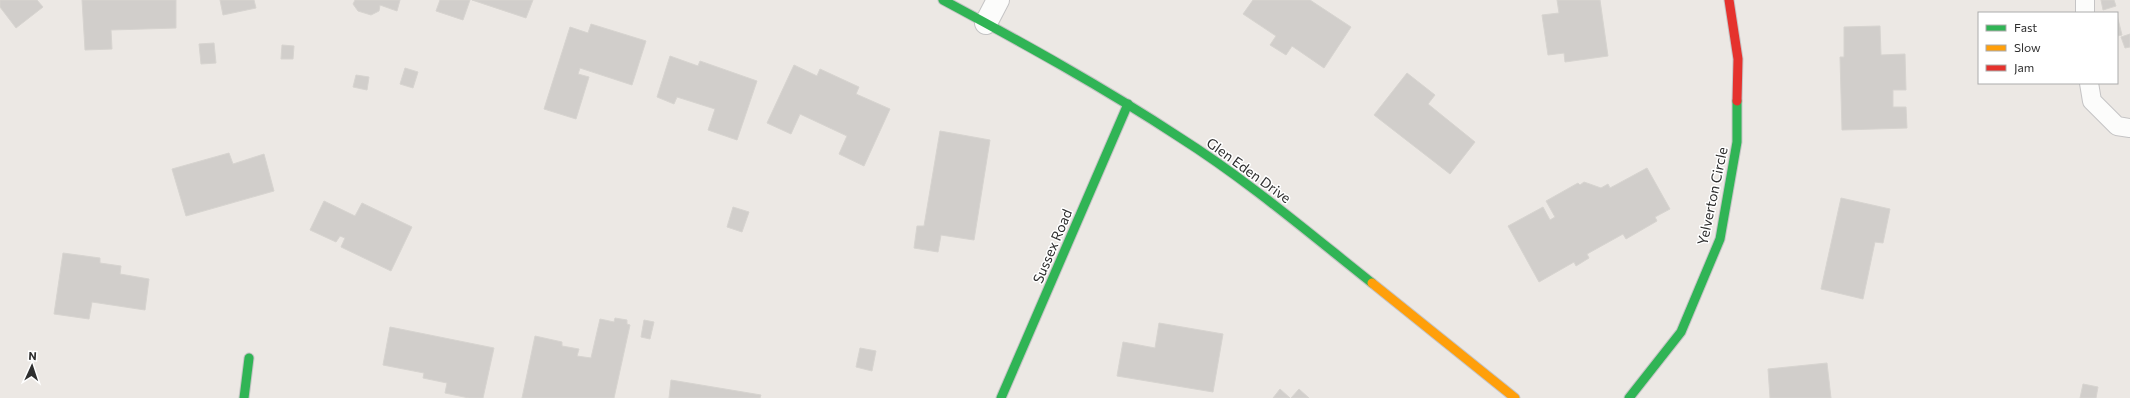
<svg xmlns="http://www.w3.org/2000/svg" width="2130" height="398" font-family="Commissioner,sans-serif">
  <rect width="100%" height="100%" fill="#ece8e4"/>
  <g fill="#d1cecb" stroke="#d7d4d0">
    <path d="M0 0H37L43 7 16 28 0 7Z"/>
    <path d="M82 0H176V28L111 30 112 49 85 50Z"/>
    <path d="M220 0H254L256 8 223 15Z"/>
    <path d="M355 0H400L397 11 380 5 379 11 371 15 358 11 353 4Z"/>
    <path d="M440 0H470L463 20 436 11Z"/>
    <path d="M472 0H533L526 18Z"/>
    <path d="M1253 0H1310L1351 27 1324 68 1292 46 1286 55 1270 45 1276 36 1243 14Z"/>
    <path d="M1557 0H1600L1608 56 1565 62 1564 53 1548 55 1542 15 1559 13Z"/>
    <path d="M2101 0H2114L2116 6 2103 10Z"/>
    <path d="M2117 15 2122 35 2117 36Z"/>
    <path d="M591 24 646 41 632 85 580 68 578 74 589 77 576 119 544 109 570 27 588 33Z"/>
    <path d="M1880 26 1881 55 1905 54 1906 90H1893V107H1906L1907 128 1842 130 1840 57H1844V27Z"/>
    <path d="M2130 34V47L2125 48 2121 37Z"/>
    <path d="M214 43 216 63 201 64 199 44Z"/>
    <path d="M282 45 294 46 293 59H281Z"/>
    <path d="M670 56 698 66 700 61 757 81 737 140 708 130 715 109 677 97 674 104 657 97Z"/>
    <path d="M794 65 817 76 820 69 859 87 856 94 890 109 864 166 839 154 847 136 800 114 791 134 767 123Z"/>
    <path d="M405 68 418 72 413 88 400 84Z"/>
    <path d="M1407 73 1435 95 1428 104 1475 142 1450 174 1374 115Z"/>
    <path d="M356 75 369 77 367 90 353 87Z"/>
    <path d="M940 131 990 140 974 240 941 235 938 252 914 248 917 226H924Z"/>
    <path d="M229 153 233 164 264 154 274 191 186 216 172 169Z"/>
    <path d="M1647 168 1670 209 1655 217 1657 221 1626 239 1623 234 1587 254 1589 258 1576 266 1574 262 1539 282 1508 226 1543 207 1550 220 1555 217 1546 201 1578 183 1580 185 1584 182 1601 188 1608 184 1610 188Z"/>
    <path d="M1841 198 1890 209 1883 243 1875 242 1863 299 1821 289Z"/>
    <path d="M324 201 355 216 362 203 412 227 391 271 341 247 345 238 340 236 336 242 310 230Z"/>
    <path d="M733 207 749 212 742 232 727 227Z"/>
    <path d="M63 253 100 258V263L121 266 120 274 149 279 145 310 92 302 89 319 54 314Z"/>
    <path d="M615 318 627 320V324L630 325 614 398H522L535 336 562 342V346L579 349 577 356 591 358 600 319 614 322Z"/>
    <path d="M644 320 654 322 650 339 641 337Z"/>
    <path d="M1159 323 1223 334 1213 392 1117 376 1123 342 1155 348Z"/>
    <path d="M390 327 494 348 483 398H469L445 393 447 383 423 378 424 373 383 365Z"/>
    <path d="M860 348 876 351 872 371 856 367Z"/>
    <path d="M1827 363 1831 398H1770L1768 369Z"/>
    <path d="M671 380 761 395 760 398H669Z"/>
    <path d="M2083 384 2098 387 2096 398H2080Z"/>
    <path d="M1280 389 1290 398H1273Z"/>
    <path d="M1299 389 1309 398H1291Z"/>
  </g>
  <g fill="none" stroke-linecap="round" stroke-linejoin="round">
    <defs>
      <g id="lane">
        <path d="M2085 13V0"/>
        <path d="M2089 83 2092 101 2117 126 2130 128"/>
      </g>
      <path id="street" d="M986 23 998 0"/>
      <g id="fast">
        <path d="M943 0C1023 43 1103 87 1179 137 1247 180 1309 233 1372 283"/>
        <path d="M244 398 249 358"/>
        <path d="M1001 398 1128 104"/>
        <path d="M1629 398 1681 332 1720 239 1737 142V101"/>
      </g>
      <path id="slow" d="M1372 283 1515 398"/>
      <path id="jam" d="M1729 0 1738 59 1737 101"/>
    </defs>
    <use href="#lane" stroke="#c5c4c5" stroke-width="20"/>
    <use href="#street" stroke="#c5c4c5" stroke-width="24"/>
    <use href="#fast" stroke="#c5c4c5" stroke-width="11"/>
    <use href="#slow" stroke="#c5c4c5" stroke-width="11"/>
    <use href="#jam" stroke="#c5c4c5" stroke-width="11"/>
    <use href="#lane" stroke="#fcfcfb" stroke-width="18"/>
    <use href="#street" stroke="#fcfcfb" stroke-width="22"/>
    <use href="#fast" stroke="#30b455" stroke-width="9"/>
    <use href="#slow" stroke="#ff9f0a" stroke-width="9"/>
    <use href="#jam" stroke="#e5322d" stroke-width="9"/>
  </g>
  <g text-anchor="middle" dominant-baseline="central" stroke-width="3" stroke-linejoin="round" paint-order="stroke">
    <g font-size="14" fill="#2e2e2e" stroke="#fff">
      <text transform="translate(1249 170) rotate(36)">Glen Eden Drive</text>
      <text transform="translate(1712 196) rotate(-78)">Yelverton Circle</text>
      <text transform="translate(1052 246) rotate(-67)">Sussex Road</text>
    </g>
  </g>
  <rect x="1978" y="12" width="140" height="72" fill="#ffffff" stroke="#ababab"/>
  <rect x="1986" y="25" width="20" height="6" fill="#30b455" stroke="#ababab"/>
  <text x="2014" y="32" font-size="12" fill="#2e2e2e">Fast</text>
  <rect x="1986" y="45" width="20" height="6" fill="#ff9f0a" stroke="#ababab"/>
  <text x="2014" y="52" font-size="12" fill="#2e2e2e">Slow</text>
  <rect x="1986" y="65" width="20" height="6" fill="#e5322d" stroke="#ababab"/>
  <text x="2014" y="72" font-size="12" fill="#2e2e2e">Jam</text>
  <g transform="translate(32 366) rotate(3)" stroke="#ffffff" stroke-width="3" paint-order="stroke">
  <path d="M0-3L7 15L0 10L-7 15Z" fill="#2e2e2e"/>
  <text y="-6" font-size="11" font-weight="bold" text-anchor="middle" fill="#2e2e2e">N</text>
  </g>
</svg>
